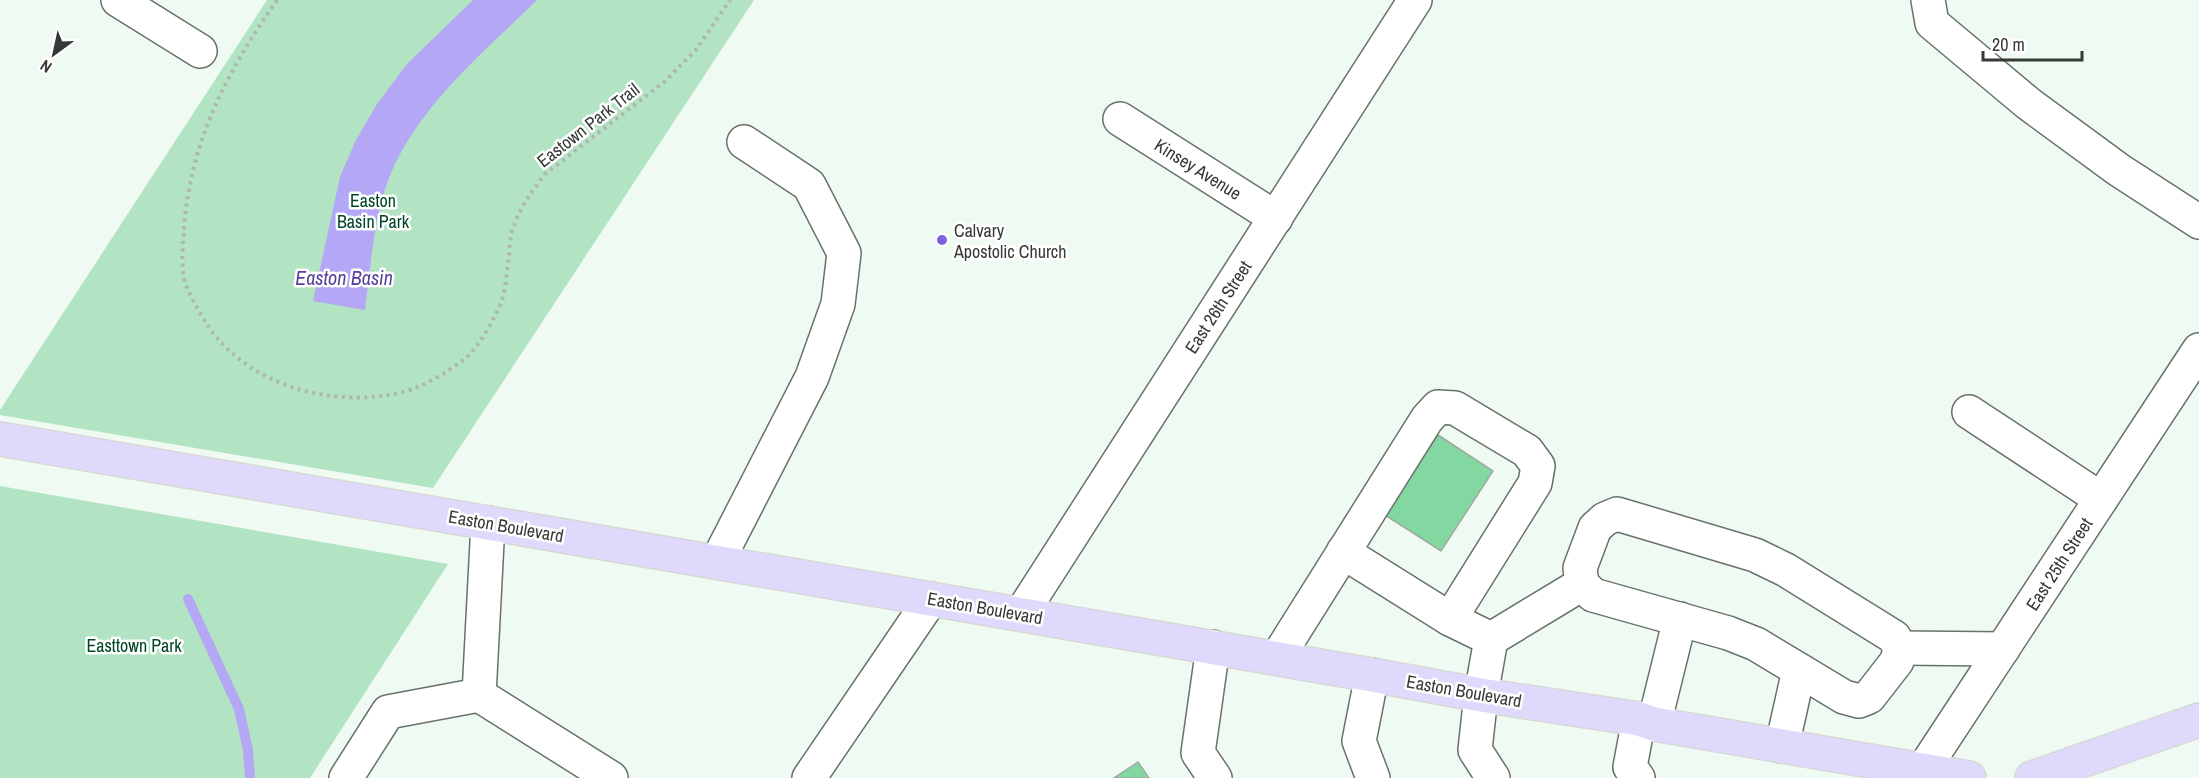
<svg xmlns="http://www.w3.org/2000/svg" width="2199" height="778" font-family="'Archivo Narrow',sans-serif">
  <rect width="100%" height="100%" fill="#effaf2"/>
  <g fill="#b2e3c2">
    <path d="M267 0H754L433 488 0 415V410Z"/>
    <path d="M0 486 448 564 310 778H0Z"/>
  </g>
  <path fill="#b4a7f6" d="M473 0H537C485 51 426 99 394 166 374 210 371 263 365 310L313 301 340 177 356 140 377 104 407 64Z"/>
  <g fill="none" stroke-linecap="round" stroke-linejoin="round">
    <path stroke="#b4a7f6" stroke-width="10" d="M188 599 239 709 248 750 250 778"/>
  </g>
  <g fill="#83d7a1" stroke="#9fa9a2" stroke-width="1.5">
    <path d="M1438 435 1493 471 1441 551 1385 515Z"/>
    <path d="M1138 762 1149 778H1114Z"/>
  </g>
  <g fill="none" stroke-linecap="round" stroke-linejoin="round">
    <defs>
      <g id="minor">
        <path d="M118 0 200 51"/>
        <path d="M1928 0 1932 23 2029 104 2119 170 2199 222"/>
        <path d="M1120 119 1276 218"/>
        <path d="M1969 412 2101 499"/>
        <path d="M1617 514 1755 555 1786 570 1894 637 1900 648 1897 661 1869 697 1859 701 1844 697 1756 644 1728 633 1593 595 1582 584 1580 568 1595 528 1605 519Z"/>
        <path d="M717 562 812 377 838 304 844 253 809 185 744 142"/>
        <path d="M1021 614 1415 0"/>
        <path d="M1450 619 1491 639 1481 695 1475 750 1493 778"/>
        <path d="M1491 639 1582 584"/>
        <path d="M1213 647 1198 753 1215 778"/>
        <path d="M1900 648 2003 649"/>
        <path d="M1277 658 1427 419 1438 407 1455 408 1527 451 1538 466 1535 483 1450 619 1343 552"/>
        <path d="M1372 675 1359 741 1373 778"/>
        <path d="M479 695 488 523"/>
        <path d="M1654 724 1680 619"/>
        <path d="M1782 746 1799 670"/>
        <path d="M346 778 388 712 479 695 611 778"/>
        <path d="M809 778 931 599"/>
        <path d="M1638 778 1630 767 1639 719"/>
        <path d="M1929 778 1923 770 2199 350"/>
      </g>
      <g id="major">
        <path d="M0 439 1372 675 1481 695 1639 719 1654 724 1969 778"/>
        <path d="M2032 778 2199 720"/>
      </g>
    </defs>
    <use href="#minor" stroke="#68726b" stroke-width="36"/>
    <use href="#major" stroke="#d7d8d7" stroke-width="36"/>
    <path stroke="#adb6b0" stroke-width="4" stroke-dasharray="3 4.5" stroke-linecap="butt" d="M277 0C227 72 191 139 184 228 183 243 181 263 184 278 188 294 198 309 206 323 247 386 332 409 403 392 421 388 448 372 463 360 479 348 495 318 502 300 506 289 506 275 508 264 510 252 509 239 513 228 520 207 532 191 545 174L663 83 696 50 730 0"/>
    <use href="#minor" stroke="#fff" stroke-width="33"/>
    <use href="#major" stroke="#dfdafb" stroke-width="33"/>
  </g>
  <circle fill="#7e60da" stroke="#fff" stroke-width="2" cx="942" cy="240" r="6"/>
  <g text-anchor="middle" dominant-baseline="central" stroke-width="5" stroke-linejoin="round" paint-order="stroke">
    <g font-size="18" fill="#363a37" stroke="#fff">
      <text transform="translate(588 125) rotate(-38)">Eastown Park Trail</text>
      <text transform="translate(1198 169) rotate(32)">Kinsey Avenue</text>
      <text transform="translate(1218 307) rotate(-57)">East 26th Street</text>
      <text transform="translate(506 526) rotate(10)">Easton Boulevard</text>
      <text transform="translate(2059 564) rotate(-57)">East 25th Street</text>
      <text transform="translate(985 608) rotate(10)">Easton Boulevard</text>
      <text transform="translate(1464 691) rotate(10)">Easton Boulevard</text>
    </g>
    <g font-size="18" fill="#004625" stroke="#fff">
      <text x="373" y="200">Easton<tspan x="373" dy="21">Basin Park</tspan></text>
      <text x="134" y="645">Easttown Park</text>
    </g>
    <g font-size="18" fill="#363a37" stroke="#fff" text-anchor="start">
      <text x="954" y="230">Calvary<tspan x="954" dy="21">Apostolic Church</tspan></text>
    </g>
    <g font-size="20" font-style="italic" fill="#563f9a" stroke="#fff">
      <text x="344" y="277">Easton Basin</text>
    </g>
  </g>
  <g transform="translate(54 54) rotate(213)" stroke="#ffffff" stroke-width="4.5" paint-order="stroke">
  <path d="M0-4.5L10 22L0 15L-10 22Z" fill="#363a37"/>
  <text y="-9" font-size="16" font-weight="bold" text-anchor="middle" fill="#363a37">N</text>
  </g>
  <path d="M1983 51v9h99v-9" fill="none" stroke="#363a37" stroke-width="3"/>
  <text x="1992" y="51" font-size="18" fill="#363a37" stroke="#ffffff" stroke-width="4.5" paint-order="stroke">20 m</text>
</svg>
